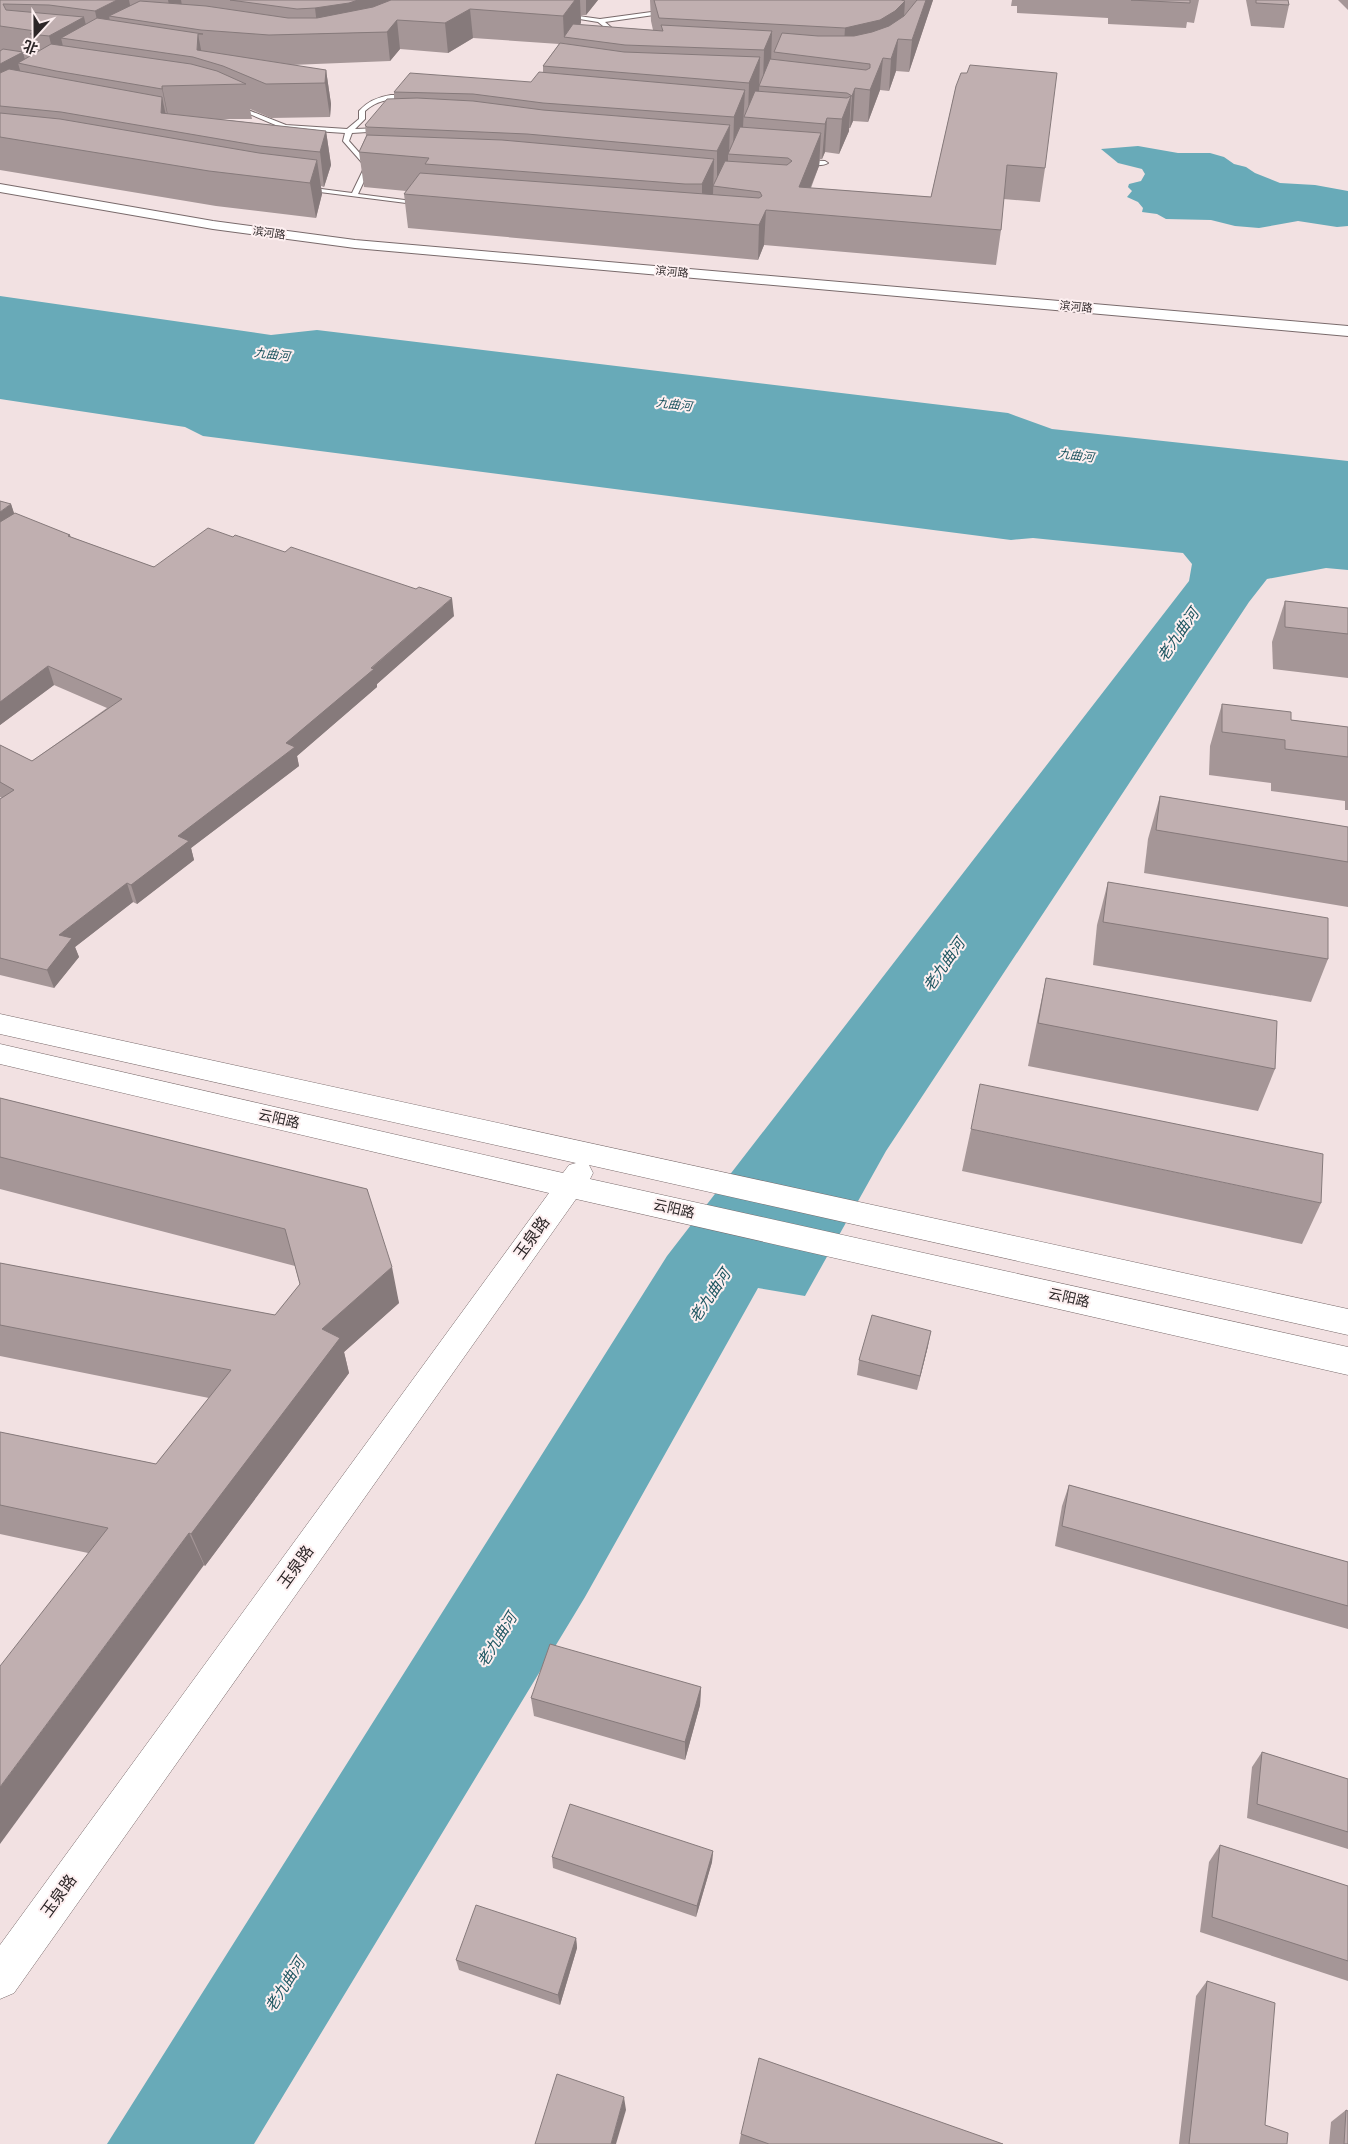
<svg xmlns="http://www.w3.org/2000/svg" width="1348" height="2144" font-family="Signika,'Noto Sans SC',sans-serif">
  <rect width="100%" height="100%" fill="#f2e1e2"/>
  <g fill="#68aab8">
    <path d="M1138 146 1178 153H1210L1224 157 1234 164 1246 167 1255 173 1280 183 1315 185 1348 191V226L1337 227 1298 221 1259 228 1235 226 1211 220 1166 219 1157 214 1142 212 1143 208 1138 202 1127 197 1132 191 1128 187 1129 184 1141 181 1145 174 1142 169 1118 163 1101 149Z"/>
    <path d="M0 296 271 335 317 330 1008 413 1052 429 1348 461V570L1326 568 1267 579 1249 602 886 1151 805 1296 758 1288 585 1597 254 2144H107L667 1256 1189 581 1192 564 1183 553 1033 538 1011 540 203 436 185 427 0 399Z"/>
  </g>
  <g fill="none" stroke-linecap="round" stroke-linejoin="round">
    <defs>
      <g id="service">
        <path d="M666 10 668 13 605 22 621 36 619 39 598 22 561 16 564 14 600 19Z"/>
        <path d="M391 95H411L414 97 411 99C394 98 378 99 365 111V119L355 129 381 128 383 129V131L352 133 349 141 371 166 358 194 420 202 422 203V205L304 190V188L306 187 352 193 365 166 343 141 345 133 285 129 233 107 238 106 286 125 347 129 359 119V111C368 101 378 97 391 95Z"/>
        <path d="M800 160 825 161 828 163C822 167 805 165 799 161Z"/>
      </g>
      <path id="minor" d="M0 184 213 221 355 240 1348 326V336L355 248 213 229 0 192Z"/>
      <path id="tertiary" d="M0 1014 1348 1309V1335L589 1165 593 1173 590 1179 1348 1347V1375L576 1199 14 1993 0 1999V1945L549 1193 0 1064V1044L563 1173 569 1165 576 1163 0 1034Z"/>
    </defs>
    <use href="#service" stroke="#796a6b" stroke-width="2"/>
    <use href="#minor" stroke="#796a6b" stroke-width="2"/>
    <use href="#tertiary" stroke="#796a6b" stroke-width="1"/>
    <use href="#service" fill="#fff" fill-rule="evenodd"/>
    <use href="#minor" fill="#fff" fill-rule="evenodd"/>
    <use href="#tertiary" fill="#fff" fill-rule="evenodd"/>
  </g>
  <g fill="#a59697">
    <path d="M0 0H598L586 15H581V23L579 25 653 30 651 21 650 0H933L909 72 896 71 889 91 880 90 868 122 853 121 850 128H849V131L839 154 825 152 822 159H820L819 166 811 188 931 197 956 86 1045 168 1040 202 1003 199 1001 230 996 265 764 245 758 260 408 228 404 194 406 191 364 187 359 152 366 136 365 125 394 99V92L531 82 543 72V66L559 44 473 38 448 53 400 49 390 61 291 65 326 70 331 104 330 117 271 118 250 109 252 119H219L326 131 331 165 324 187 321 186 322 194 316 218 216 206 0 170Z"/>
    <path d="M1012 0H1199L1194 23 1187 22 1186 28 1108 24V18L1017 13V6H1011Z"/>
    <path d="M1246 0H1288L1289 5 1284 28 1251 26Z"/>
    <path d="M1338 0H1348V10Z"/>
    <path d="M11 504 14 514 70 535 71 537 151 566 454 616 377 684V687L297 756 299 766 191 848 194 860 137 904 133 902 75 947 79 957 54 988 0 975V799L2 798 0 797V745L32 761 107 708 54 685 0 725Z"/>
    <path d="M1285 601 1348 608V678L1273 669 1272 642Z"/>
    <path d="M1222 704 1291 720 1348 727V810H1345V801L1271 791V783L1209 775 1210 746Z"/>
    <path d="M1160 796 1348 827V907L1144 873 1148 839Z"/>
    <path d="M1108 882 1328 959 1311 1002 1093 965 1097 925Z"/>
    <path d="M1046 978 1275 1069 1258 1111 1028 1066 1037 1021Z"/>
    <path d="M0 1098 367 1189 399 1303 344 1352 349 1373 205 1566 204 1565 88 1553 0 1534V1432L156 1464 209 1398 0 1356V1263L275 1315 300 1285 295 1266 0 1189Z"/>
    <path d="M971 1129 1321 1203 1302 1244 962 1171Z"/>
    <path d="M928 1346 917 1390 857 1375 859 1360Z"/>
    <path d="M1069 1485 1348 1562V1629L1055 1546 1062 1506Z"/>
    <path d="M701 1687 700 1705 685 1760 534 1716 531 1698Z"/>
    <path d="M1262 1752 1348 1779V1849L1247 1818 1252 1767Z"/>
    <path d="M1220 1845 1348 1886V1981L1200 1932 1209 1862Z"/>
    <path d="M713 1851 712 1862 696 1917 553 1868 552 1857Z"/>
    <path d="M576 1938 577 1948 560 2005 459 1970 456 1960Z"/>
    <path d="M1207 1981 1265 2125 1287 2144H1179L1196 1996Z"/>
    <path d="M1346 2110 1348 2144H1329L1331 2122Z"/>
    <path d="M741 2134 1003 2144H739Z"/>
  </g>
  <g fill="#867a7b">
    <path d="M117 0H129L133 20 109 16 113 37 102 43 95 11Z"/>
    <path d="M168 0H181L184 17 173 24Z"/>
    <path d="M358 0H428L397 20 400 49 390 61 387 32 318 34 315 8Z"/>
    <path d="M575 0H580L581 23 570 38 564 37 563 16Z"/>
    <path d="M586 0H598L586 15Z"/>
    <path d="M926 0H933L909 72 912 40Z"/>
    <path d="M905 1 903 33 843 61 845 28Z"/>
    <path d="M470 9 473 38 448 53 445 23Z"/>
    <path d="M84 17 90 42 61 38 67 63 57 69 49 36Z"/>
    <path d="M772 31 771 64 763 83 764 50Z"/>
    <path d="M198 34 203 60 197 50Z"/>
    <path d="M898 39 896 71 889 91 891 59Z"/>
    <path d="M23 52 26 64 18 63 25 88 0 102V64Z"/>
    <path d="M760 57 759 92 748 117 749 83Z"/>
    <path d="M883 58 880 90 868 122 870 90Z"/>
    <path d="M326 70 331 104 330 117 325 83Z"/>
    <path d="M162 86 169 120V123L162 89Z"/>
    <path d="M855 88 853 121 850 128 852 96Z"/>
    <path d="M745 90 743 127 733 152 734 117Z"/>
    <path d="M851 96 849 131 839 154 842 119Z"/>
    <path d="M162 97 169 130 161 113Z"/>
    <path d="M827 118 825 152 822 159 825 124Z"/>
    <path d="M730 125 729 154H728V162L717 187V151Z"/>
    <path d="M326 131 331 165 324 187 320 152Z"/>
    <path d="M821 133 819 166 800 213 799 187Z"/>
    <path d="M714 159 713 195 702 220V184Z"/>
    <path d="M317 160 322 194 316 218 310 183Z"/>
    <path d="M766 210 764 245 758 260 759 225Z"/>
    <path d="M11 504 16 519 0 531V512Z"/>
    <path d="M452 598 454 616 377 684V687L297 756 299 766 191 848 194 860 137 904 131 885 178 836 286 743Z"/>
    <path d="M48 666 54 685 0 725V702Z"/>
    <path d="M127 883 133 902 75 947 79 957 54 988 47 970 59 935Z"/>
    <path d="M392 1267 399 1303 344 1352 349 1373 205 1566 191 1534 322 1329Z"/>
    <path d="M931 1331 928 1346 917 1390 920 1376Z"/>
    <path d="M189 1533 204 1565 0 1844V1787Z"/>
    <path d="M701 1687 700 1705 685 1760V1742Z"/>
    <path d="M713 1851 712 1862 696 1917 697 1906Z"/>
    <path d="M576 1938 577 1948 560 2005 558 1995Z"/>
    <path d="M624 2097 626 2110 616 2144H611Z"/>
  </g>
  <g fill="#c0afb0" stroke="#867a7b">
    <path d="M0 0H117L95 11 49 5 3 4 6 10 84 17 49 36 30 34 35 31 0 26Z"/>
    <path d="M230 0H358L349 3 315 8 297 9Z"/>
    <path d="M391 0H575L563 16 470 9 445 23 397 20 387 32 269 35 201 30 109 16 140 1 206 6 288 18H317L373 7Z"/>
    <path d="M654 0H901L905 1 895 11 880 20 845 28 659 18Z"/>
    <path d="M917 0H926L912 40 898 39 891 59 883 58 870 90 855 88 852 96 847 93 759 86 770 59 866 70 870 68V64L774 52 782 33 818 36H854L872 32 889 26 904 16Z"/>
    <path d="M1131 0H1190V3Z"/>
    <path d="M1256 0H1288L1289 5 1256 3Z"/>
    <path d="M97 18 203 34H198L197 50 326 70 325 83 266 84 223 66 193 57 61 38Z"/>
    <path d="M573 24 663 31 661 25 772 31 764 50 625 45 564 37Z"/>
    <path d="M560 43 624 52 760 57 749 83 543 66Z"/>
    <path d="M51 44 191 64 217 71 246 84 162 86V89L56 71 18 63Z"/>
    <path d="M3 49 23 52 0 64V51Z"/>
    <path d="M970 65 1057 73 1045 168 1007 165 1001 230 766 210 759 225 404 194 420 173 759 198 762 196 760 192 713 186 725 161 787 165 792 161 788 158 728 154 740 127 821 133 799 187 931 197 956 86 961 73H967Z"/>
    <path d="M9 69 162 97 161 113 326 131 320 152 260 146 61 112 0 106V73Z"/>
    <path d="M539 72 745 90 734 117 543 103 473 94 394 92 410 73 531 82Z"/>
    <path d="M755 91 847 98 851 96 842 119 827 118 825 124 744 117Z"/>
    <path d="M417 98 473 101 543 110 730 125 717 151 527 134 367 127 365 125 387 99Z"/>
    <path d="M0 113 60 119 259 153 317 160 310 183 209 171 0 137Z"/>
    <path d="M367 135 502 140 714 159 702 184H685L425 164 429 158 359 152Z"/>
    <path d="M0 501 11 504 0 512Z"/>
    <path d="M15 513 70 535 68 536 151 566 154 567 208 528 233 537 235 535 285 552 291 547 416 589 419 587 452 598 371 668 374 669 286 743 295 747 178 836 189 841 131 885 127 883 59 935 72 938 47 970 0 958V799L14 790 0 782V745L32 761 122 699 48 666 0 702V522Z"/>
    <path d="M1285 601 1348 608V634L1285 627Z"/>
    <path d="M1222 704 1291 712V720L1348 727V757L1285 749V740L1222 732Z"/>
    <path d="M1160 796 1348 827V862L1156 830Z"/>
    <path d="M1108 882 1328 918V959L1103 922Z"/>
    <path d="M1046 978 1277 1021 1275 1069 1038 1023Z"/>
    <path d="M980 1084 1323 1154 1321 1203 971 1129Z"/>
    <path d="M0 1098 367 1189 392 1267 322 1329 340 1338 191 1534 189 1533 0 1787V1666L108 1528 0 1505V1432L156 1464 231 1370 0 1325V1263L275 1315 300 1284 285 1229 0 1157Z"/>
    <path d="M872 1315 931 1331 920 1376 859 1360Z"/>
    <path d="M1069 1485 1348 1562V1606L1062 1526Z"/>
    <path d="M550 1644 701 1687 685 1742 531 1698Z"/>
    <path d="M1262 1752 1348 1779V1832L1257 1804Z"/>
    <path d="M570 1804 713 1851 697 1906 552 1857Z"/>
    <path d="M1220 1845 1348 1886V1961L1212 1917Z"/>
    <path d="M476 1905 576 1938 558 1995 456 1960Z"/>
    <path d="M1207 1981 1275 2003 1265 2125 1288 2133 1287 2144H1189Z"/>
    <path d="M759 2058 1003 2144H769L741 2134Z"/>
    <path d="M557 2074 624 2097 611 2144H535Z"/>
    <path d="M1346 2110 1348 2111V2144H1344Z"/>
  </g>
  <g text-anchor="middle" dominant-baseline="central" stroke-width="4" stroke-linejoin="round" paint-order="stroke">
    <g font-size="11" fill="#2c2627" stroke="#fdeff0">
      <text transform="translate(269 233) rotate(8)">滨河路</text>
      <text transform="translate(672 272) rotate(5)">滨河路</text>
      <text transform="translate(1076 307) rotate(5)">滨河路</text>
    </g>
    <g font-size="12" font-style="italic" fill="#1d5560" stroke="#fdeff0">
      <text transform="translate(272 355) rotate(7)">九曲河</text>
      <text transform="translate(674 405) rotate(7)">九曲河</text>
      <text transform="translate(1076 456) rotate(7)">九曲河</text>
    </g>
    <g font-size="14" fill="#2c2627" stroke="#fdeff0">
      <text transform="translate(279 1119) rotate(13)">云阳路</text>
      <text transform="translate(674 1209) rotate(13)">云阳路</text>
      <text transform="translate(1069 1298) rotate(13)">云阳路</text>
    </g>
    <g font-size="15" font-style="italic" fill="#1d5560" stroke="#fdeff0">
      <text transform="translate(1178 635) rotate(-55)">老九曲河</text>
      <text transform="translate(944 965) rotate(-55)">老九曲河</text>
      <text transform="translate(710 1296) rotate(-56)">老九曲河</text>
      <text transform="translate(497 1640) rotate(-58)">老九曲河</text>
      <text transform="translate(285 1985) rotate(-58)">老九曲河</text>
    </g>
    <g font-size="16" fill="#2c2627" stroke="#fdeff0">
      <text transform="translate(532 1238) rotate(-54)">玉泉路</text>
      <text transform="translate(296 1567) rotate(-54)">玉泉路</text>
      <text transform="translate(59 1896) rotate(-54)">玉泉路</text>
    </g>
  </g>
  <g transform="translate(35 35) rotate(201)" stroke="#fdeff0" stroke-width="4" paint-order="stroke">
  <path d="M0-4L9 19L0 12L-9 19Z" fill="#2c2627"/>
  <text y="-8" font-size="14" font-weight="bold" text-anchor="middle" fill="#2c2627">北</text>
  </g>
</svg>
